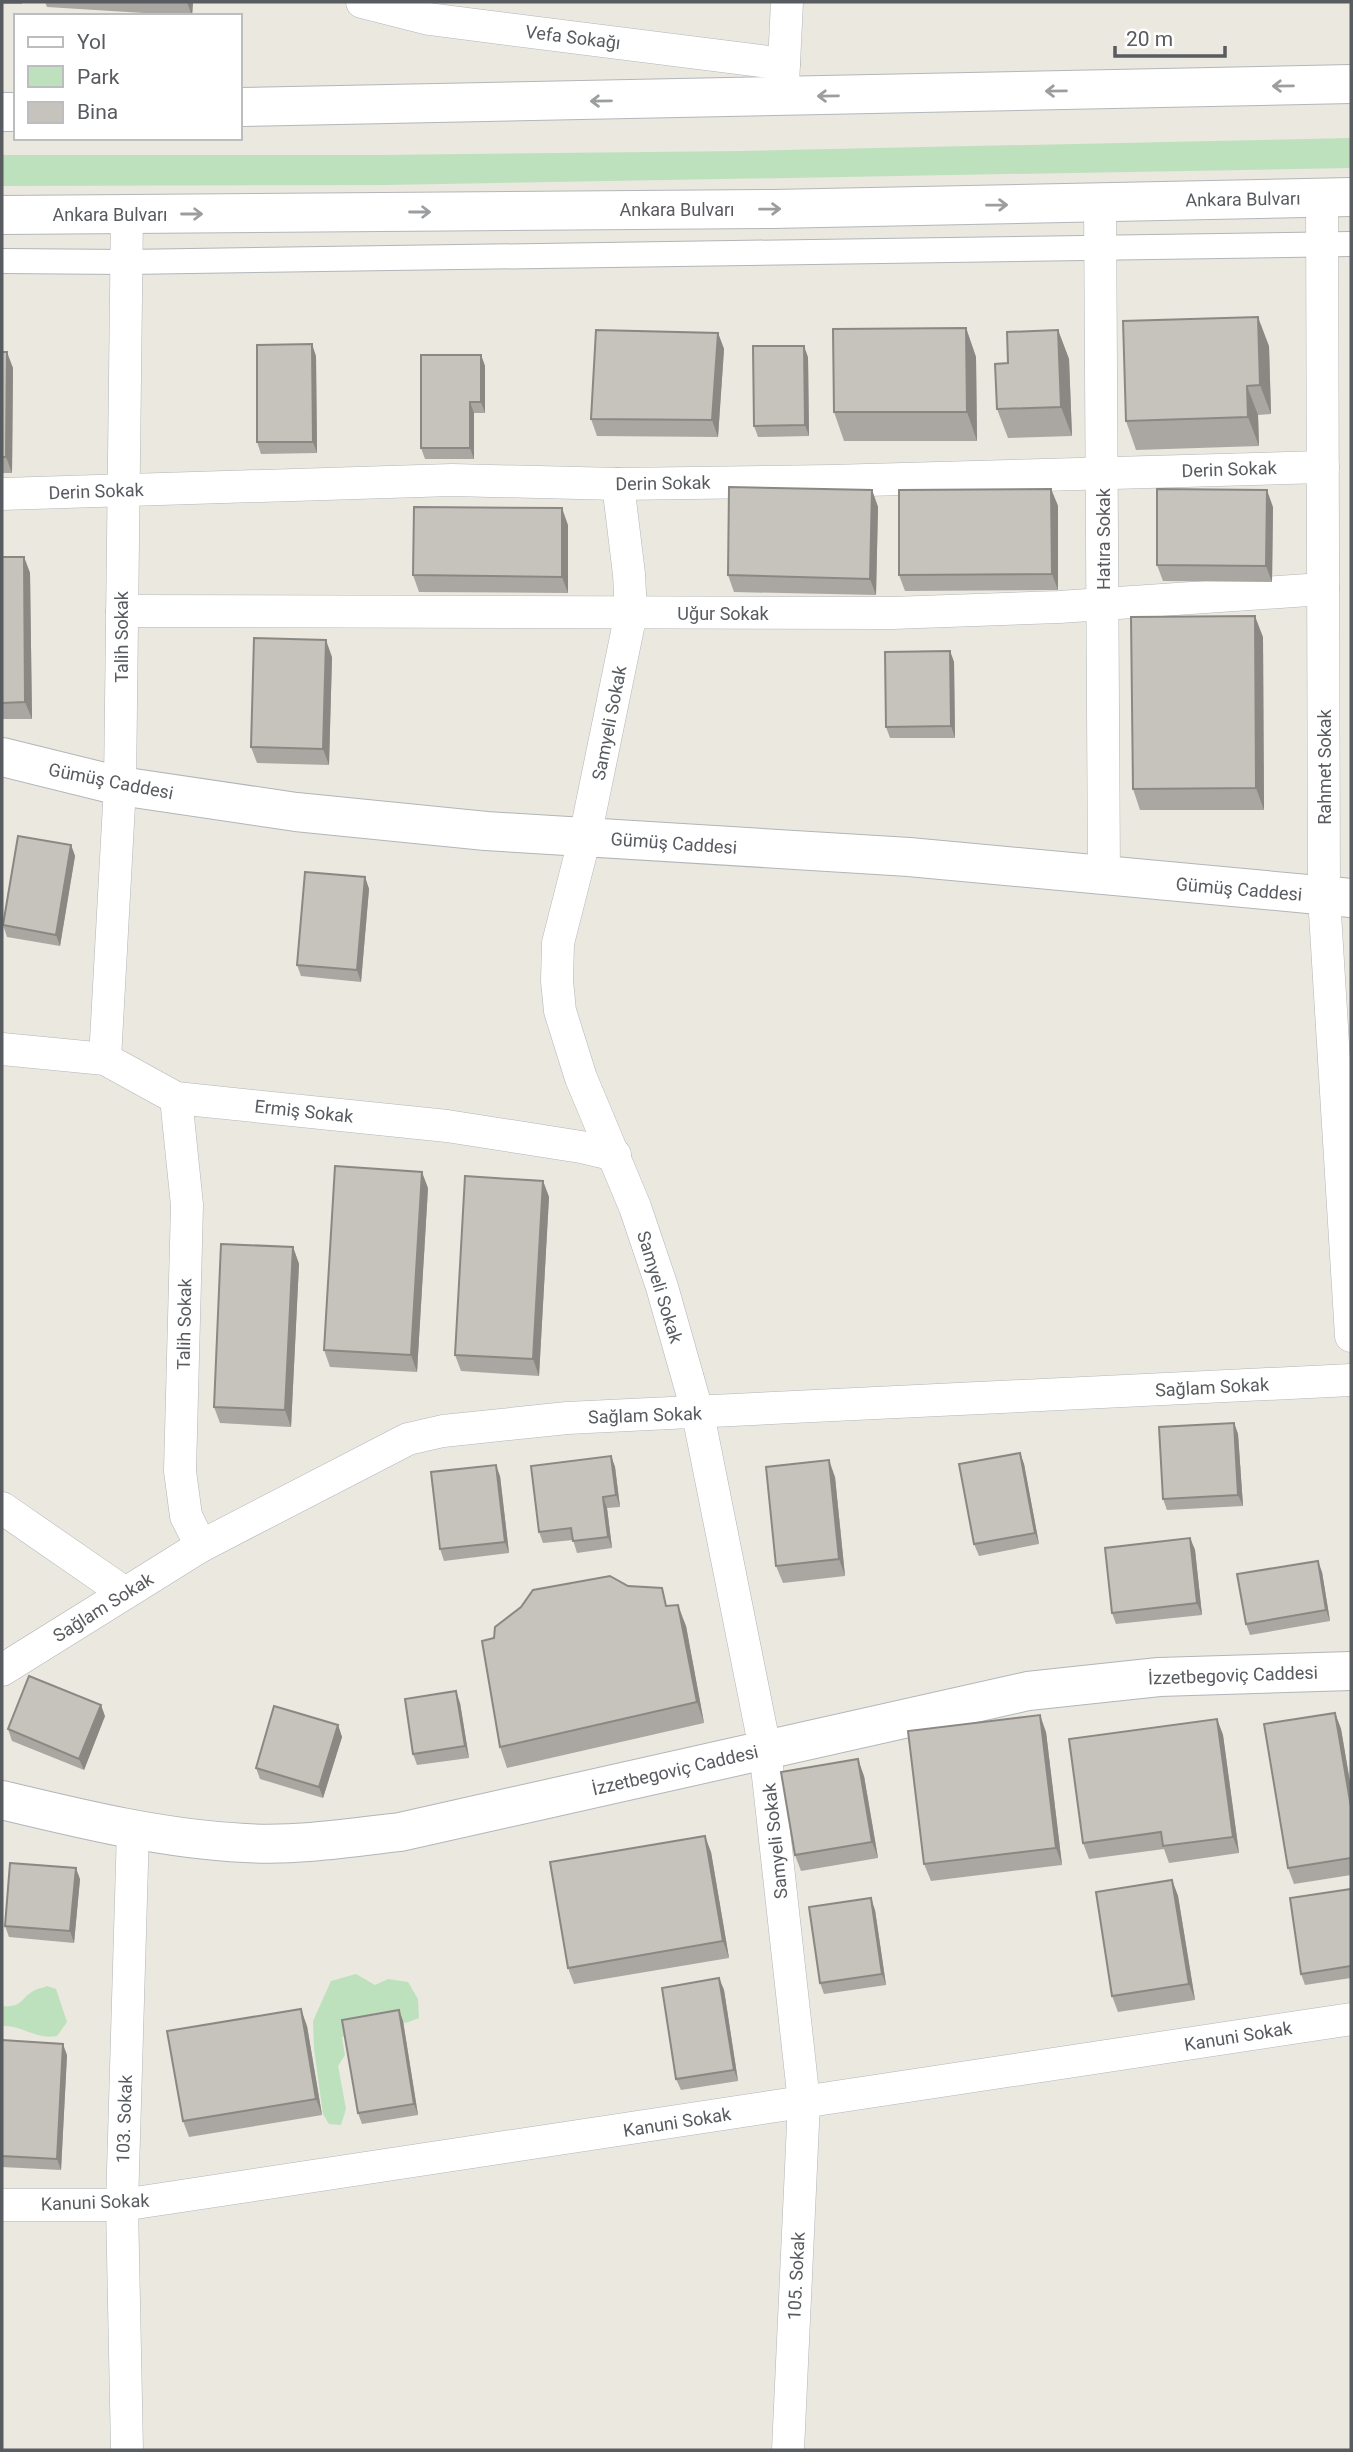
<svg xmlns="http://www.w3.org/2000/svg" width="1353" height="2452" font-family="Roboto,sans-serif">
  <rect width="100%" height="100%" fill="#eae8df"/>
  <g fill="#bde1bd">
    <path d="M1351 138V168L387 185 2 186V155H381L743 151Z"/>
    <path d="M356 1974 375 1985 388 1979 408 1982 418 1999 419 2018 406 2023 392 2019 355 2023 342 2038 345 2055 338 2066 346 2109 341 2125 329 2124 323 2114 314 2049 313 2021 331 1981Z"/>
    <path d="M47 1986 56 1989 67 2022 57 2036C35 2040 23 2025 2 2026V2006C23 2008 20 1998 35 1990 39 1988 43 1988 47 1986Z"/>
  </g>
  <g fill="none" stroke-linecap="round" stroke-linejoin="round">
    <defs>
      <path id="pedestrian" d="M2 261 126 262 1351 244"/>
      <g id="minor">
        <path d="M362 2 429 19 784 64"/>
        <path d="M783 84 787 2"/>
        <path d="M1322 197 1324 897 1351 1336"/>
        <path d="M1100 203 1104 876"/>
        <path d="M618 484 629 574 631 613 585 837 558 943 557 981 560 1011 581 1078 635 1207 662 1287 698 1414 765 1749 804 2102 788 2450"/>
        <path d="M2 494 452 480 618 484 831 481 1323 467"/>
        <path d="M122 611 892 613 1059 607 1323 589"/>
        <path d="M2 1049 105 1059 176 1098 447 1126 581 1147 615 1155"/>
        <path d="M105 1059 120 786 127 214"/>
        <path d="M176 1098 187 1205 180 1471 186 1516 201 1546"/>
        <path d="M2 1508 125 1593"/>
        <path d="M2 1670 201 1546 408 1439 443 1431 567 1418 1351 1380"/>
        <path d="M2 2205H122L1351 2019"/>
        <path d="M127 2450 122 2205 133 1830"/>
      </g>
      <g id="tertiary">
        <path d="M2 757 120 786 296 812 486 831 909 857 1351 898"/>
        <path d="M2 1800C81 1819 163 1839 245 1843 297 1846 349 1838 400 1832L1028 1691 1159 1677 1351 1671"/>
      </g>
      <g id="secondary">
        <path d="M240 107 1351 84"/>
        <path d="M2 112H16"/>
        <path d="M2 215 773 209 1351 197"/>
      </g>
    </defs>
    <use href="#pedestrian" stroke="#b2b5b9" stroke-width="26"/>
    <use href="#minor" stroke="#b2b5b9" stroke-width="33"/>
    <use href="#tertiary" stroke="#b2b5b9" stroke-width="40"/>
    <use href="#secondary" stroke="#b3b6bb" stroke-width="40"/>
    <use href="#pedestrian" stroke="#fff" stroke-width="24"/>
    <use href="#minor" stroke="#fff" stroke-width="32"/>
    <use href="#tertiary" stroke="#fff" stroke-width="38"/>
    <use href="#secondary" stroke="#fff" stroke-width="38"/>
  </g>
  <g fill="#aaa7a2">
    <rect x="2" y="2" width="20" height="2"/>
    <path d="M45 2H193L192 16 47 7Z"/>
    <path d="M966 328 976 357 977 441H844L834 412Z"/>
    <path d="M1058 330 1069 359 1072 436 1008 438 997 409 1008 363Z"/>
    <path d="M718 333 724 349 718 437 597 436 591 419Z"/>
    <path d="M1269 346 1271 414 1258 415 1259 446 1136 450 1126 421Z"/>
    <path d="M2 352 13 368 12 473H2Z"/>
    <path d="M481 355 485 366V413H474V459H425L421 448Z"/>
    <path d="M316 356 317 453 261 454 257 442Z"/>
    <path d="M808 357 809 436 758 437 754 426Z"/>
    <path d="M1051 489 1058 506V590L905 591 899 575Z"/>
    <path d="M872 490 878 507 876 595 734 592 728 575Z"/>
    <path d="M1273 507 1272 582 1163 581 1157 565Z"/>
    <path d="M568 525V593L419 592 413 575Z"/>
    <path d="M2 557H24L30 573 32 719H2Z"/>
    <path d="M1263 637 1264 810H1140L1133 789Z"/>
    <path d="M950 651 954 662 955 738H890L886 727Z"/>
    <path d="M332 657 329 765 257 763 251 747Z"/>
    <path d="M71 845 75 856 60 946 7 937 3 925Z"/>
    <path d="M365 877 369 889 361 982 301 976 297 965Z"/>
    <path d="M543 1181 549 1197 539 1376 461 1371 455 1355Z"/>
    <path d="M428 1188 417 1372 330 1367 324 1350Z"/>
    <path d="M293 1247 299 1264 291 1427 220 1423 214 1407Z"/>
    <path d="M1234 1423 1238 1434 1243 1506 1167 1510 1163 1499Z"/>
    <path d="M1020 1453 1024 1464 1039 1544 979 1556 974 1544Z"/>
    <path d="M611 1456 615 1467 620 1507 607 1508 612 1548 577 1553 573 1540 543 1543 539 1532Z"/>
    <path d="M500 1476 509 1553 444 1561 440 1549Z"/>
    <path d="M835 1477 845 1576 783 1583 776 1566Z"/>
    <path d="M1190 1538 1195 1550 1202 1615 1116 1624 1112 1613Z"/>
    <path d="M1322 1572 1330 1621 1250 1635 1246 1624Z"/>
    <path d="M668 1606 686 1626 704 1723 507 1768 500 1747 494 1638Z"/>
    <path d="M460 1703 469 1758 417 1765 413 1754Z"/>
    <path d="M1335 1713 1341 1729 1351 1788V1875L1294 1884 1288 1868Z"/>
    <path d="M105 1716 84 1770 12 1741 8 1729Z"/>
    <path d="M1217 1719 1223 1735 1239 1853 1169 1863 1164 1849 1089 1859 1083 1843Z"/>
    <path d="M338 1725 342 1737 323 1798 260 1779 256 1768Z"/>
    <path d="M1046 1732 1062 1865 931 1881 924 1864Z"/>
    <path d="M864 1776 878 1858 801 1871 795 1855Z"/>
    <path d="M711 1852 729 1958 574 1984 568 1968Z"/>
    <path d="M80 1879 74 1943 9 1937 5 1926Z"/>
    <path d="M1172 1880 1178 1896 1195 2000 1118 2012 1112 1996Z"/>
    <path d="M1351 1889V1978L1305 1985 1301 1974Z"/>
    <path d="M875 1910 886 1985 824 1994 820 1983Z"/>
    <path d="M719 1978 724 1990 738 2081 681 2090 676 2079Z"/>
    <path d="M399 2010 403 2021 418 2115 362 2124 358 2113Z"/>
    <path d="M307 2026 322 2115 189 2137 183 2121Z"/>
    <path d="M2 2040 67 2055 61 2170 2 2167Z"/>
  </g>
  <g fill="#8b8884">
    <path d="M187 2H193L192 16Z"/>
    <path d="M1258 317 1269 346 1271 414 1260 385Z"/>
    <path d="M966 328 976 357 977 441 967 412Z"/>
    <path d="M1058 330 1069 359 1072 436 1061 407Z"/>
    <path d="M718 333 724 349 718 437 712 420Z"/>
    <path d="M312 344 316 356 317 453 313 442Z"/>
    <path d="M804 346 808 357 809 436 805 425Z"/>
    <path d="M7 352 13 368 12 473 6 457Z"/>
    <path d="M481 355 485 366V413L481 402Z"/>
    <path d="M1247 386 1258 415 1259 446 1248 417Z"/>
    <path d="M470 402 474 413V459L470 448Z"/>
    <path d="M1051 489 1058 506V590L1052 574Z"/>
    <path d="M872 490 878 507 876 595 870 579Z"/>
    <path d="M1267 490 1273 507 1272 582 1266 566Z"/>
    <path d="M562 508 568 525V593L562 577Z"/>
    <path d="M24 557 30 573 32 719 25 702Z"/>
    <path d="M1255 616 1263 637 1264 810 1256 788Z"/>
    <path d="M326 640 332 657 329 765 323 749Z"/>
    <path d="M950 651 954 662 955 738 951 726Z"/>
    <path d="M71 845 75 856 60 946 56 935Z"/>
    <path d="M365 877 369 889 361 982 357 970Z"/>
    <path d="M422 1172 428 1188 417 1372 411 1355Z"/>
    <path d="M543 1181 549 1197 539 1376 533 1359Z"/>
    <path d="M293 1247 299 1264 291 1427 285 1410Z"/>
    <path d="M1234 1423 1238 1434 1243 1506 1238 1495Z"/>
    <path d="M1020 1453 1024 1464 1039 1544 1035 1533Z"/>
    <path d="M611 1456 615 1467 620 1507 616 1495Z"/>
    <path d="M829 1460 835 1477 845 1576 839 1559Z"/>
    <path d="M496 1465 500 1476 509 1553 505 1542Z"/>
    <path d="M603 1497 607 1508 612 1548 608 1537Z"/>
    <path d="M1190 1538 1195 1550 1202 1615 1197 1603Z"/>
    <path d="M1318 1561 1322 1572 1330 1621 1326 1610Z"/>
    <path d="M678 1605 686 1626 704 1723 697 1702Z"/>
    <path d="M456 1691 460 1703 469 1758 465 1746Z"/>
    <path d="M101 1705 105 1716 84 1770 79 1759Z"/>
    <path d="M1335 1713 1341 1729 1351 1788V1807Z"/>
    <path d="M1040 1715 1046 1732 1062 1865 1056 1848Z"/>
    <path d="M1217 1719 1223 1735 1239 1853 1233 1837Z"/>
    <path d="M338 1725 342 1737 323 1798 319 1787Z"/>
    <path d="M858 1759 864 1776 878 1858 872 1842Z"/>
    <path d="M705 1836 711 1852 729 1958 723 1941Z"/>
    <path d="M76 1868 80 1879 74 1943 70 1931Z"/>
    <path d="M1172 1880 1178 1896 1195 2000 1189 1984Z"/>
    <path d="M871 1898 875 1910 886 1985 882 1974Z"/>
    <path d="M719 1978 724 1990 738 2081 734 2070Z"/>
    <path d="M301 2009 307 2026 322 2115 316 2099Z"/>
    <path d="M399 2010 403 2021 418 2115 414 2104Z"/>
    <path d="M63 2044 67 2055 61 2170 57 2159Z"/>
  </g>
  <g fill="#c6c2bc" stroke="#8b8884" stroke-width="2">
    <path d="M1258 317 1260 385 1247 386 1248 417 1126 421 1123 321Z"/>
    <path d="M966 328 967 412H834L833 329Z"/>
    <path d="M596 330 718 333 712 420 591 419Z"/>
    <path d="M1058 330 1061 407 997 409 995 364 1008 363 1007 332Z"/>
    <path d="M312 344 313 442H257V345Z"/>
    <path d="M753 346H804L805 425 754 426Z"/>
    <path d="M2 352H7L6 457H2Z"/>
    <path d="M421 355H481V402H470V448H421Z"/>
    <path d="M729 487 872 490 870 579 728 575Z"/>
    <path d="M1051 489 1052 574 899 575V490Z"/>
    <path d="M1157 489 1267 490 1266 566 1157 565Z"/>
    <path d="M414 507 562 508V577L413 575Z"/>
    <path d="M2 557H24L25 702 2 703Z"/>
    <path d="M1255 616 1256 788 1133 789 1131 617Z"/>
    <path d="M254 638 326 640 323 749 251 747Z"/>
    <path d="M950 651 951 726 886 727 885 652Z"/>
    <path d="M18 836 71 845 56 935 3 925Z"/>
    <path d="M305 872 365 877 357 970 297 965Z"/>
    <path d="M335 1166 422 1172 411 1355 324 1350Z"/>
    <path d="M465 1176 543 1181 533 1359 455 1355Z"/>
    <path d="M221 1244 293 1247 285 1410 214 1407Z"/>
    <path d="M1234 1423 1238 1495 1163 1499 1159 1427Z"/>
    <path d="M1020 1453 1035 1533 974 1544 959 1464Z"/>
    <path d="M611 1456 616 1495 603 1497 608 1537 573 1541 571 1528 539 1532 531 1466Z"/>
    <path d="M829 1460 839 1559 776 1566 766 1467Z"/>
    <path d="M496 1465 505 1542 440 1549 431 1472Z"/>
    <path d="M1190 1538 1197 1603 1112 1613 1105 1548Z"/>
    <path d="M1318 1561 1326 1610 1246 1624 1237 1574Z"/>
    <path d="M610 1576 628 1586 662 1588 666 1606 678 1605 697 1702 500 1747 482 1641 494 1638 495 1627 521 1607 533 1590Z"/>
    <path d="M29 1676 101 1705 79 1759 8 1729Z"/>
    <path d="M456 1691 465 1746 413 1754 405 1699Z"/>
    <path d="M274 1706 338 1725 319 1787 256 1768Z"/>
    <path d="M1335 1713 1351 1807V1858L1288 1868 1264 1724Z"/>
    <path d="M1040 1715 1056 1848 924 1864 908 1731Z"/>
    <path d="M1217 1719 1233 1837 1163 1846 1161 1832 1083 1843 1069 1739Z"/>
    <path d="M858 1759 872 1842 795 1855 781 1772Z"/>
    <path d="M705 1836 723 1941 568 1968 550 1862Z"/>
    <path d="M10 1863 76 1868 70 1931 5 1926Z"/>
    <path d="M1172 1880 1189 1984 1112 1996 1096 1892Z"/>
    <path d="M1351 1889V1966L1301 1974 1290 1898Z"/>
    <path d="M871 1898 882 1974 820 1983 809 1907Z"/>
    <path d="M719 1978 734 2070 676 2079 662 1988Z"/>
    <path d="M301 2009 316 2099 183 2121 167 2031Z"/>
    <path d="M399 2010 414 2104 358 2113 342 2020Z"/>
    <path d="M2 2040 63 2044 57 2159 2 2156Z"/>
  </g>
  <defs><path id="oneway-shaft" d="M-6 0H5M1.5-3L5.5 0L1.5 3" fill="none" stroke-width="1.6" stroke-linecap="round" stroke-linejoin="round" transform="scale(1.75)"/></defs>
  <g stroke="#9b9d9f">
    <use href="#oneway-shaft" transform="translate(1283 86) rotate(179)"/>
    <use href="#oneway-shaft" transform="translate(1056 91) rotate(179)"/>
    <use href="#oneway-shaft" transform="translate(828 96) rotate(179)"/>
    <use href="#oneway-shaft" transform="translate(601 101) rotate(179)"/>
    <use href="#oneway-shaft" transform="translate(997 205) rotate(-1)"/>
    <use href="#oneway-shaft" transform="translate(770 209) rotate(-1)"/>
    <use href="#oneway-shaft" transform="translate(420 212)"/>
    <use href="#oneway-shaft" transform="translate(192 214)"/>
  </g>
  <g text-anchor="middle" dominant-baseline="central" stroke-width="7" stroke-linejoin="round" paint-order="stroke">
    <g font-size="18" fill="#585b5f" stroke="#fff">
      <text transform="translate(573 37) rotate(7)">Vefa Sokağı</text>
      <text transform="translate(1243 199) rotate(-1)">Ankara Bulvarı</text>
      <text x="677" y="209">Ankara Bulvarı</text>
      <text x="110" y="214">Ankara Bulvarı</text>
      <text transform="translate(1229 469) rotate(-2)">Derin Sokak</text>
      <text transform="translate(663 483) rotate(-1)">Derin Sokak</text>
      <text transform="translate(96 491) rotate(-2)">Derin Sokak</text>
      <text transform="translate(1103 539) rotate(-90)">Hatıra Sokak</text>
      <text x="723" y="613">Uğur Sokak</text>
      <text transform="translate(121 637) rotate(-90)">Talih Sokak</text>
      <text transform="translate(609 723) rotate(-79)">Samyeli Sokak</text>
      <text transform="translate(1324 767) rotate(-90)">Rahmet Sokak</text>
      <text transform="translate(111 781) rotate(11)">Gümüş Caddesi</text>
      <text transform="translate(674 843) rotate(4)">Gümüş Caddesi</text>
      <text transform="translate(1239 889) rotate(5)">Gümüş Caddesi</text>
      <text transform="translate(304 1111) rotate(6)">Ermiş Sokak</text>
      <text transform="translate(660 1287) rotate(73)">Samyeli Sokak</text>
      <text transform="translate(184 1324) rotate(-89)">Talih Sokak</text>
      <text transform="translate(1212 1387) rotate(-3)">Sağlam Sokak</text>
      <text transform="translate(645 1415) rotate(-2)">Sağlam Sokak</text>
      <text transform="translate(103 1607) rotate(-32)">Sağlam Sokak</text>
      <text transform="translate(1233 1675) rotate(-2)">İzzetbegoviç Caddesi</text>
      <text transform="translate(675 1770) rotate(-13)">İzzetbegoviç Caddesi</text>
      <text transform="translate(775 1841) rotate(-96)">Samyeli Sokak</text>
      <text transform="translate(1238 2036) rotate(-9)">Kanuni Sokak</text>
      <text transform="translate(124 2119) rotate(-88)">103. Sokak</text>
      <text transform="translate(677 2122) rotate(-9)">Kanuni Sokak</text>
      <text transform="translate(95 2202) rotate(-2)">Kanuni Sokak</text>
      <text transform="translate(796 2276) rotate(-87)">105. Sokak</text>
    </g>
  </g>
  <rect width="1353" height="2452" fill="none" stroke="#585b5f" stroke-width="7"/>
  <rect x="14" y="14" width="228" height="126" fill="#ffffff" stroke="#bcbdbf" stroke-width="2"/>
  <rect x="28" y="37" width="35" height="10" fill="#ffffff" stroke="#bcbdbf" stroke-width="2"/>
  <text x="77" y="49" font-size="21" fill="#585b5f">Yol</text>
  <rect x="28" y="66" width="35" height="21" fill="#bde1bd" stroke="#bcbdbf" stroke-width="2"/>
  <text x="77" y="84" font-size="21" fill="#585b5f">Park</text>
  <rect x="28" y="102" width="35" height="21" fill="#c6c2bc" stroke="#bcbdbf" stroke-width="2"/>
  <text x="77" y="119" font-size="21" fill="#585b5f">Bina</text>
  <path d="M1115 46v10h110v-10" fill="none" stroke="#585b5f" stroke-width="3.5"/>
  <text x="1126" y="46" font-size="21" fill="#585b5f" stroke="#ffffff" stroke-width="5" paint-order="stroke">20 m</text>
</svg>
